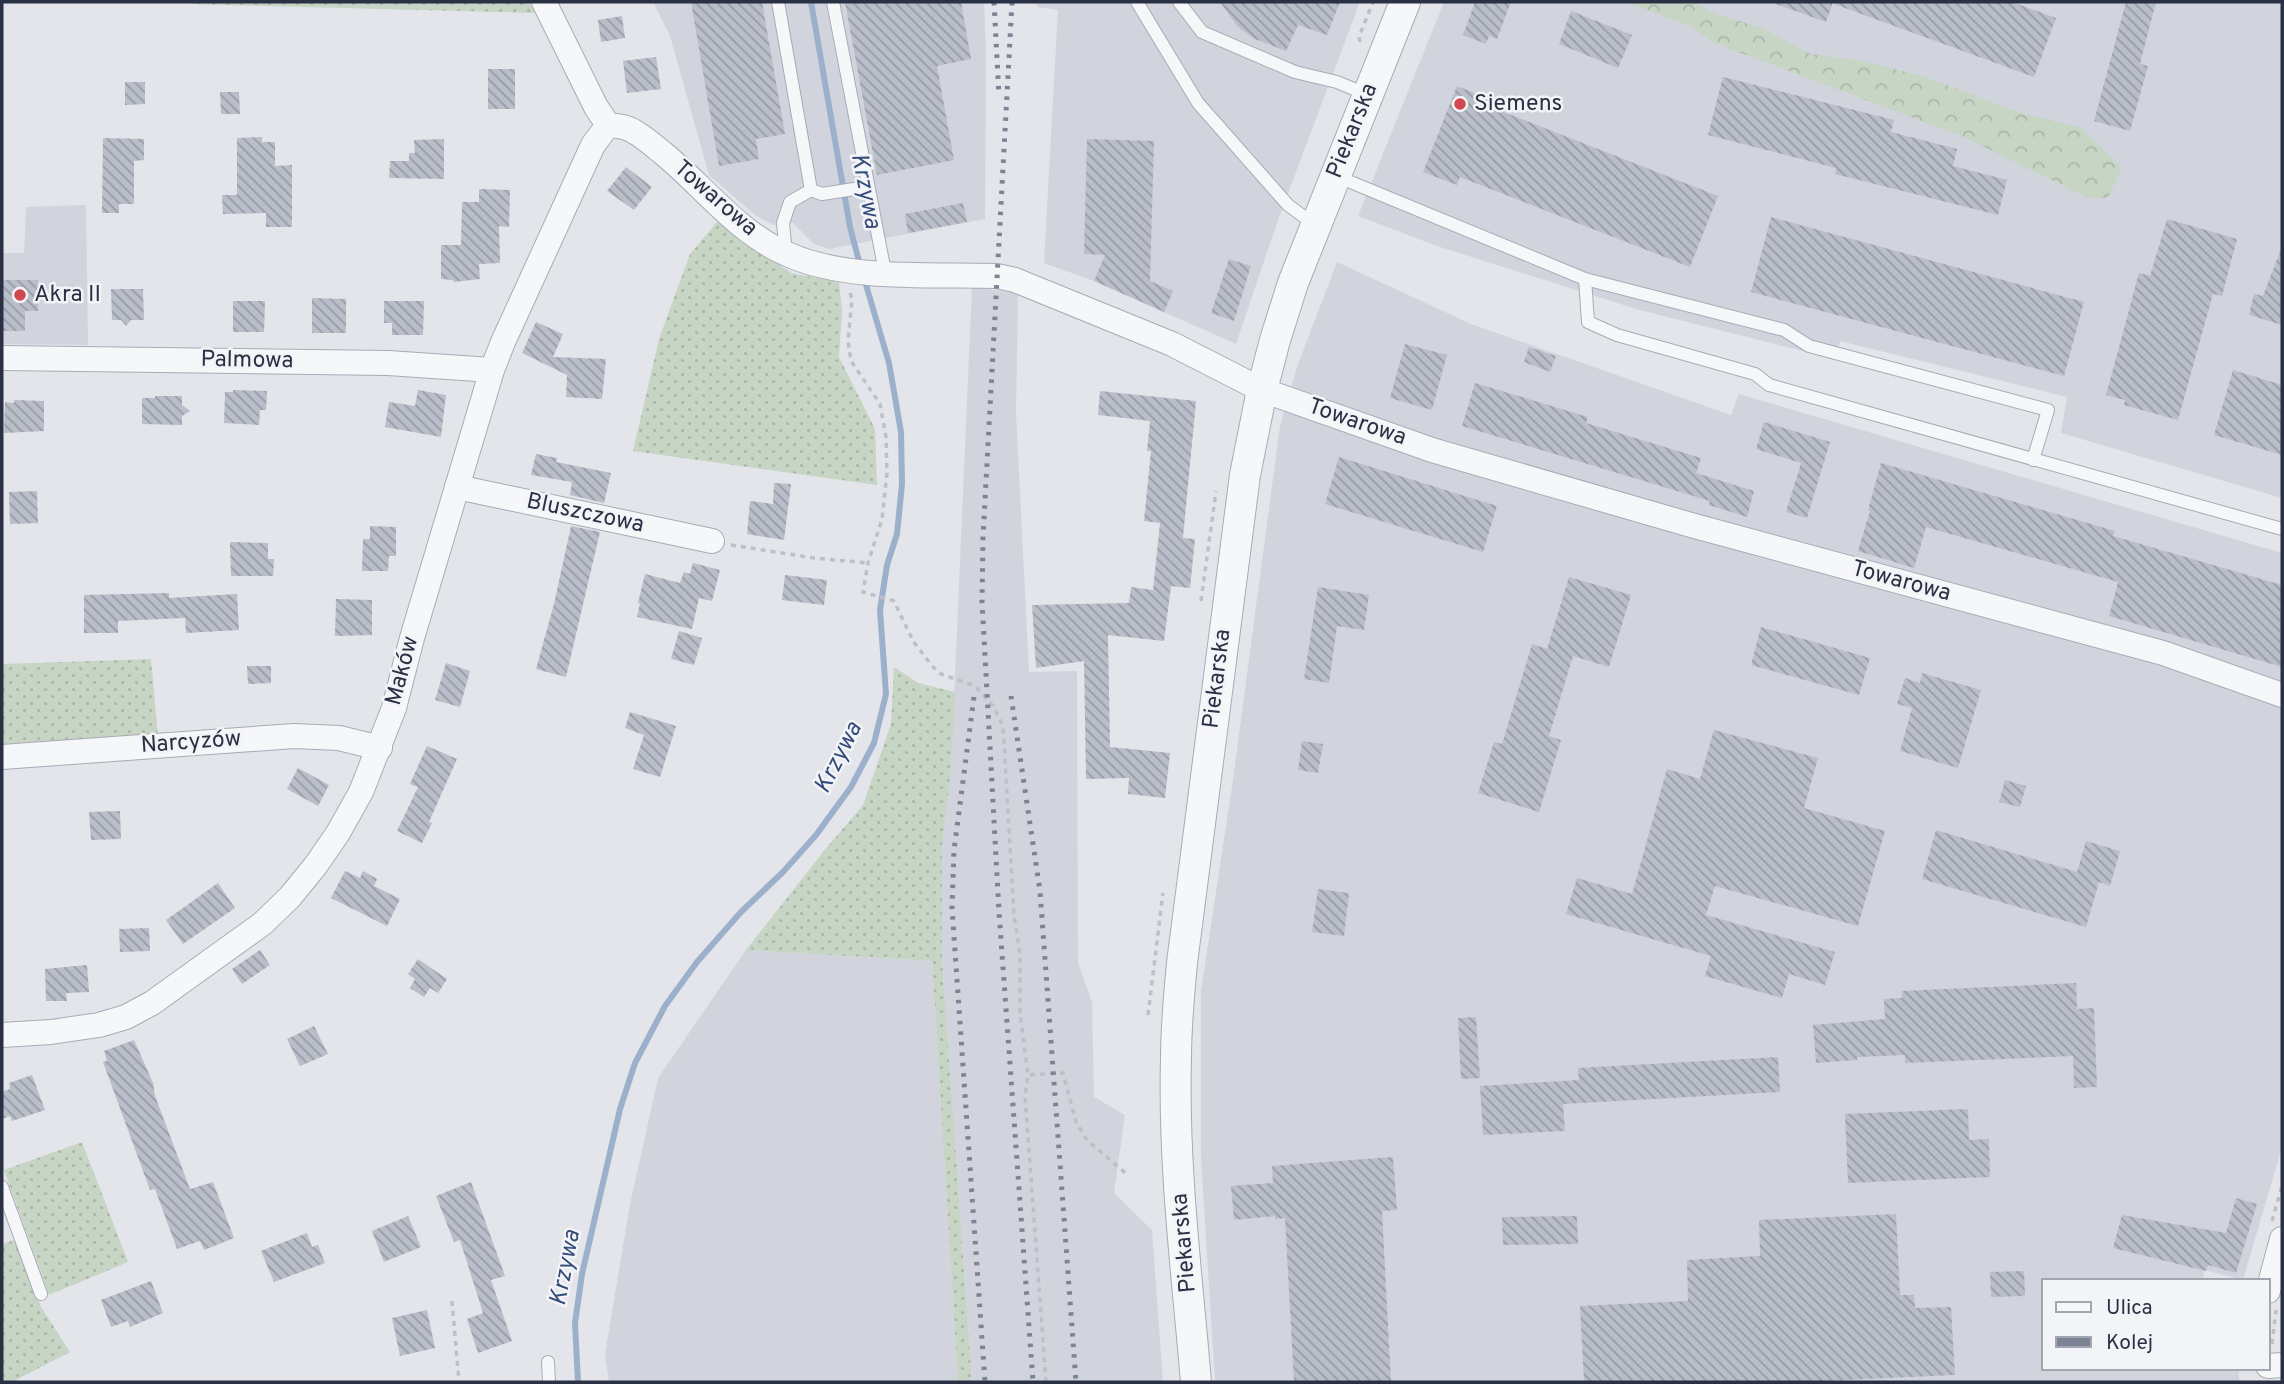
<svg xmlns="http://www.w3.org/2000/svg" width="2284" height="1384" font-family="Overpass,sans-serif">
  <defs>
    <pattern id="grass-dots" width="8" height="8" patternUnits="userSpaceOnUse" patternTransform="scale(1.75)"><rect width="8" height="8" fill="#c7d5c4"/><path d="M2 2h.1M6 6h.1" fill="none" stroke="#abb7aa" stroke-width="1.8" stroke-linecap="round"/></pattern>
    <pattern id="forest-crowns" width="20" height="18" patternUnits="userSpaceOnUse" patternTransform="scale(1.75)"><rect width="20" height="18" fill="#c7d5c4"/><path d="M2 6a3 3 0 1 1 6 0M12 15a3 3 0 1 1 6 0" fill="none" stroke="#abb7aa"/></pattern>
    <pattern id="building-back-hatch" width="6" height="6" patternUnits="userSpaceOnUse" patternTransform="scale(1.75)"><rect width="6" height="6" fill="#babec9"/><path d="M-1 5l2 2M0 0l6 6M5-1l2 2" fill="none" stroke="#979ba5"/></pattern>
  </defs>
  <rect width="100%" height="100%" fill="#e3e5eb"/>
  <g fill="#d1d4dd">
    <path d="M653 2H984L986 54 985 219 829 249 814 244 793 223 774 225 756 216 709 175 670 36Z"/>
    <path d="M1038 2H1360L1279 217 1236 344 1094 281 1044 263 1058 10 1037 7Z"/>
    <path d="M1444 2H2282V498L2061 433 2067 397 1840 341 1835 359 1636 309 1437 246 1358 216Z"/>
    <path d="M86 205 88 345 2 344V253H24L26 207Z"/>
    <path d="M1337 262 1471 324 1731 415 1739 394 2282 553V1147L2243 1280 2204 1270 2203 1281H2044V1368H2239V1382H1215L1201 1158V991L1233 780 1280 426 1297 367Z"/>
    <path d="M972 287 1018 293 1016 413 1029 672 1077 671 1078 963 1092 1002 1094 1097 1125 1115 1114 1193 1152 1230 1163 1382H972L942 960V849L951 768Z"/>
    <path d="M746 950 932 961 958 1382H609L605 1354 630 1204 658 1078Z"/>
  </g>
  <g fill="url(#grass-dots)">
    <path d="M189 2H529L535 13 190 4Z"/>
    <path d="M717 222 791 273 839 282 842 311 839 357 875 429 877 485 633 451 659 339 690 254Z"/>
    <path d="M151 659 158 737 2 744V664Z"/>
    <path d="M894 667 918 683 955 692 951 768 942 849V960L972 1382H958L932 961 746 950 823 852 863 805 891 724Z"/>
    <path d="M82 1142 128 1262 49 1295 4 1170Z"/>
    <path d="M17 1239 41 1307 70 1352 12 1382H2V1244Z"/>
  </g>
  <path fill="url(#forest-crowns)" d="M1625 2H1693L1719 15 1762 28 1811 54 1856 60 1923 76 2021 113 2081 128 2122 168 2108 198H2088L1964 137 1712 42 1691 26Z"/>
  <g fill="none" stroke-linecap="round" stroke-linejoin="round">
    <g stroke="#9db0cb" stroke-width="6">
      <path d="M811 2 850 227 860 265"/>
      <path d="M578 1382 575 1323 582 1274 620 1109 635 1063 665 1006 697 962 741 912 783 872 816 835 851 787 874 743 886 694 880 610 887 565 897 534 902 484 901 432 889 363 864 278"/>
    </g>
  </g>
  <g fill="url(#building-back-hatch)">
    <path d="M691 2H762L785 134 756 139 759 159 719 166Z"/>
    <path d="M845 2H961L971 59 937 66 954 160 877 175Z"/>
    <path d="M1220 2H1340L1327 35 1298 25 1286 51 1255 39 1238 27Z"/>
    <path d="M1475 2H1511L1497 39 1489 36 1486 44 1463 35Z"/>
    <path d="M1776 2H1833L1826 22 1776 4Z"/>
    <path d="M1834 2H2012L2056 18 2034 77 1834 4Z"/>
    <path d="M2126 2H2156L2140 64 2148 66 2130 131 2094 121Z"/>
    <path d="M1571 11 1632 35 1618 68 1559 44Z"/>
    <path d="M622 16 625 38 601 42 598 20Z"/>
    <path d="M656 57 661 89 627 93 623 61Z"/>
    <rect x="488" y="69" width="27" height="40"/>
    <path d="M1723 77 1894 120 1891 132 1957 149 1953 166 2007 180 1998 215 1835 174 1836 168 1708 135Z"/>
    <path d="M125 82H145V104L125 105Z"/>
    <path d="M1457 86 1490 99 1488 106 1718 196 1690 267 1460 177 1457 185 1423 172Z"/>
    <path d="M220 92H239L240 114H221Z"/>
    <path d="M262 137V142H275V166L292 165V227H266V213L223 214 222 195H237V138Z"/>
    <path d="M103 138 144 139V160L134 161V204H119V213H102Z"/>
    <path d="M444 139V179L389 178 390 161H409V153H415L414 140Z"/>
    <path d="M1087 139 1154 141 1150 281 1173 291 1164 312 1094 281 1105 255 1084 254Z"/>
    <path d="M626 167 652 187 634 210 607 191Z"/>
    <path d="M479 189 510 190 509 227 499 226 500 263 479 264 480 279 454 282 453 280 441 279V245H461L462 202H479Z"/>
    <path d="M963 203 967 222 908 233 905 214Z"/>
    <path d="M1771 217 2084 302 2064 376 1751 292Z"/>
    <path d="M2167 219 2237 239 2222 296 2213 294 2178 420 2124 405 2125 400 2106 395 2139 273 2150 276Z"/>
    <path d="M2281 249 2282 250V325L2249 315 2254 294 2263 296Z"/>
    <path d="M1229 259 1251 266 1234 321 1211 313Z"/>
    <path d="M2 280H38V311H25V331H2Z"/>
    <path d="M111 289H143L144 320H131L126 326 121 320H112Z"/>
    <path d="M312 298 346 299V333H312Z"/>
    <path d="M233 301H265L264 332H233Z"/>
    <path d="M384 301H424L423 335H392V323H384Z"/>
    <path d="M536 322 563 334 553 357 606 359 602 399 566 397 567 375 522 353Z"/>
    <path d="M1405 344 1447 355 1432 410 1390 398Z"/>
    <path d="M1529 347 1556 356 1550 372 1524 362Z"/>
    <path d="M2233 370 2282 385V455L2214 435Z"/>
    <path d="M1475 383 1588 417 1586 423 1701 458 1696 473 1754 491 1747 517 1709 505 1710 501 1462 426Z"/>
    <path d="M233 390 267 391 266 410H260L259 425 224 423 225 392H233Z"/>
    <path d="M418 390 446 395 441 437 385 427 389 402 415 406Z"/>
    <path d="M1100 391 1196 401 1183 538 1195 539 1190 588 1171 586 1164 641 1108 635 1110 747 1170 753 1165 798 1128 794 1129 778 1086 779 1084 661 1036 668 1032 605 1129 603 1131 587 1153 590 1160 523 1144 521 1151 451H1147L1150 421 1098 415Z"/>
    <path d="M155 396H182V405L190 411 182 416V425L142 424V398H155Z"/>
    <path d="M14 400 44 401V431L4 433 5 402 14 403Z"/>
    <path d="M1764 422 1830 442 1807 518 1786 512 1801 463 1756 449Z"/>
    <path d="M536 454 557 458 556 462 611 473 604 503 570 495 572 482 531 475Z"/>
    <path d="M1339 457 1497 506 1483 552 1325 504Z"/>
    <path d="M1881 463 2115 531 2113 536 2282 585V667L2109 616 2118 582 1926 527 1914 568 1858 551 1870 511 1868 510Z"/>
    <path d="M774 483 791 484 784 540 747 534 750 501 773 504Z"/>
    <path d="M37 491 38 523 10 524 9 492Z"/>
    <path d="M370 526 396 527V556H389L388 571H362L363 539H370Z"/>
    <path d="M571 526 600 532 566 677 536 669 554 604Z"/>
    <path d="M230 542 268 543V559H274L273 576H231Z"/>
    <path d="M693 563 720 570 712 601 699 598 692 629 637 617 640 603H638L645 574 680 583 684 572 690 574Z"/>
    <path d="M785 575 827 580 824 605 782 600Z"/>
    <path d="M1569 577 1631 595 1609 667 1573 656 1549 736 1561 740 1539 812 1478 793 1494 742 1502 744 1532 644 1547 649Z"/>
    <path d="M1318 587 1369 595 1364 630 1337 626 1329 683 1304 679Z"/>
    <path d="M169 593V598L237 594 239 630 186 633 185 618 118 621V633H84V595Z"/>
    <path d="M336 599 372 600V635L335 636Z"/>
    <path d="M1761 627 1870 658 1859 695 1751 665Z"/>
    <path d="M679 631 702 638 694 665 671 659Z"/>
    <path d="M446 663 470 671 460 707 435 700Z"/>
    <path d="M247 666H271V683L248 684Z"/>
    <path d="M1922 673 1981 690 1958 768 1900 751 1912 708 1897 704 1905 678 1920 683Z"/>
    <path d="M630 712 676 726 660 777 633 769 644 735 625 728Z"/>
    <path d="M1714 730 1818 758 1804 808 1885 831 1858 926 1715 886 1706 915 1835 952 1825 985 1789 974 1782 998 1705 976 1711 956 1566 914 1577 878 1632 894 1667 769 1700 779Z"/>
    <path d="M1302 741 1323 744 1318 773 1298 770Z"/>
    <path d="M427 746 457 759 429 822 432 823 422 843 397 831 418 787 410 784Z"/>
    <path d="M298 768 329 785 318 806 287 789Z"/>
    <path d="M2005 780 2026 786 2020 807 1999 802Z"/>
    <path d="M120 811 121 839 91 840 89 812Z"/>
    <path d="M1936 830 2077 872 2086 841 2120 851 2110 886 2099 882 2086 927 1922 879Z"/>
    <path d="M345 871 360 878 363 871 377 879 374 886 400 899 387 926 331 898Z"/>
    <path d="M218 883 235 908 183 944 166 920Z"/>
    <path d="M1318 889 1349 893 1344 936 1312 932Z"/>
    <path d="M149 928 150 951 120 952 119 929Z"/>
    <path d="M260 950 270 965 242 984 232 969Z"/>
    <path d="M418 959 447 979 438 993 430 988 424 997 410 988 415 979 408 974Z"/>
    <path d="M87 965 89 992 66 993 67 1001H46L45 969Z"/>
    <path d="M2076 983 2077 1009 2094 1008 2097 1087 2074 1088 2073 1056 1905 1063V1055L1857 1057V1060L1816 1063 1813 1025 1885 1019 1884 999 1902 998V991Z"/>
    <path d="M1476 1017 1480 1078 1461 1079 1458 1018Z"/>
    <path d="M314 1026 328 1054 300 1066 287 1039Z"/>
    <path d="M134 1040 153 1083 155 1096 190 1189 213 1182 234 1238 204 1250 200 1241 177 1249 155 1189 150 1190 103 1062 107 1061 104 1051Z"/>
    <path d="M1778 1057 1780 1092 1563 1104 1565 1131 1483 1135 1480 1086 1579 1080 1578 1068Z"/>
    <path d="M32 1075 45 1110 12 1121 10 1116 2 1119V1092L10 1089 9 1083Z"/>
    <path d="M1968 1109 1969 1140 1989 1139 1990 1177 1848 1183 1845 1114Z"/>
    <path d="M1393 1157 1397 1210 1382 1211 1391 1382H1294L1285 1218 1275 1219V1216L1234 1220 1231 1186 1273 1183 1272 1166Z"/>
    <path d="M471 1182 505 1276 491 1280 512 1341 478 1353 467 1319 483 1313 460 1240 454 1242 436 1196Z"/>
    <path d="M2236 1198 2257 1204 2236 1273 2208 1265 2206 1271 2113 1248 2122 1215 2226 1233Z"/>
    <path d="M1896 1214 1900 1295H1914L1915 1308 1951 1307 1955 1375 1800 1382H1584L1580 1306 1688 1301 1687 1260 1760 1256 1759 1220Z"/>
    <path d="M408 1216 421 1247 384 1262 372 1231Z"/>
    <path d="M1577 1216 1578 1244 1503 1245 1502 1217Z"/>
    <path d="M307 1233 312 1247 318 1245 325 1263 274 1282 261 1251Z"/>
    <path d="M2024 1271 2025 1296 1991 1297 1990 1272Z"/>
    <path d="M151 1281 163 1313 130 1327 128 1321 111 1327 101 1300Z"/>
    <path d="M427 1310 435 1348 400 1356 392 1318Z"/>
  </g>
  <g fill="none" stroke-linecap="round" stroke-linejoin="round">
    <defs>
      <g id="service">
        <path d="M778 2 811 190 822 194 867 187"/>
        <path d="M833 2 885 272"/>
        <path d="M1137 2 1198 103 1288 205 1315 225"/>
        <path d="M1179 2 1202 32 1295 72 1337 82 1368 95"/>
        <path d="M1336 176 1585 279 1588 322 1617 335 1755 374 1769 385 2282 529"/>
        <path d="M786 254 783 223 790 202 811 190"/>
        <path d="M1585 279 1784 330 1809 346 2048 410 2033 460"/>
        <path d="M2 1187 41 1294"/>
        <path d="M548 1362 549 1382"/>
      </g>
      <g id="minor">
        <path d="M544 2 596 107 608 125C615 126 623 126 629 129 641 134 654 146 664 154 704 187 738 233 787 254 846 281 932 274 997 276L1015 280 1172 344 1262 390 1432 450 1691 525 2163 653 2282 695"/>
        <path d="M2 358 388 363 492 370"/>
        <path d="M457 487 712 541"/>
        <path d="M2 757 294 736 339 738 380 748"/>
        <path d="M2 1035 51 1032 99 1025 126 1017 152 1003 262 924 290 897 316 865 338 833 361 792 394 708 412 638 492 370 503 342 593 145 608 125"/>
        <path d="M2268 1291 2282 1239"/>
        <path d="M2268 1366 2282 1365"/>
      </g>
      <path id="tertiary" d="M1196 1382C1187 1275 1173 1166 1176 1058 1176 1026 1179 995 1182 963L1245 475 1262 390 1275 340 1293 283 1405 2"/>
    </defs>
    <use href="#service" stroke="#a8abb6" stroke-width="14"/>
    <use href="#minor" stroke="#a8abb6" stroke-width="26"/>
    <use href="#tertiary" stroke="#a8abb6" stroke-width="32"/>
    <g stroke="#bdc0c6" stroke-width="3.5" stroke-dasharray="5 5" stroke-linecap="butt">
      <path d="M1360 42 1359 37 1373 2"/>
      <path d="M850 293 852 299 848 341 851 361 880 404 886 437 887 473 882 519 868 563 863 592 894 601 913 641 932 666 941 674 975 686 993 706 1003 726 1014 915 1020 954V1013L1028 1075"/>
      <path d="M731 545 814 558 868 563"/>
      <path d="M1201 601 1216 491"/>
      <path d="M1148 1015 1163 893"/>
      <path d="M2272 1221 2282 1186"/>
      <path d="M452 1301 459 1382"/>
      <path d="M2272 1344 2276 1310"/>
      <path d="M1046 1382 1025 1096 1028 1075 1063 1073 1076 1122 1087 1140 1129 1176"/>
    </g>
    <use href="#service" stroke="#f6f7f9" stroke-width="12"/>
    <use href="#minor" stroke="#f6f7f9" stroke-width="24"/>
    <use href="#tertiary" stroke="#f6f7f9" stroke-width="30"/>
    <g stroke="#7c8395" stroke-width="5" stroke-dasharray="3.5 7" stroke-linecap="butt">
      <path d="M994 2 999 96"/>
      <path d="M1012 2 983 537 982 601 999 912 1033 1382"/>
      <path d="M1011 696 1040 891 1076 1382"/>
      <path d="M974 697 954 850 952 908 985 1382"/>
    </g>
  </g>
  <g fill="#d14750" stroke="#f3f4f8" stroke-width="2.5">
    <circle cx="1460" cy="104" r="7"/>
    <circle cx="20" cy="295" r="7"/>
  </g>
  <g text-anchor="middle" dominant-baseline="central" stroke-width="5" stroke-linejoin="round" paint-order="stroke">
    <g font-size="23" fill="#2a3144" stroke="#f3f4f8" text-anchor="start">
      <text x="1474" y="104">Siemens</text>
      <text x="34" y="295">Akra II</text>
    </g>
    <g font-size="23" fill="#2a3144" stroke="#f3f4f8">
      <text transform="translate(1353 131) rotate(-68)">Piekarska</text>
      <text transform="translate(715 199) rotate(41)">Towarowa</text>
      <text transform="translate(247 361) rotate(1)">Palmowa</text>
      <text transform="translate(1357 423) rotate(19)">Towarowa</text>
      <text transform="translate(585 514) rotate(12)">Bluszczowa</text>
      <text transform="translate(1901 582) rotate(15)">Towarowa</text>
      <text transform="translate(403 671) rotate(-75)">Maków</text>
      <text transform="translate(1218 679) rotate(-83)">Piekarska</text>
      <text transform="translate(191 743) rotate(-4)">Narcyzów</text>
      <text transform="translate(1185 1243) rotate(-95)">Piekarska</text>
    </g>
    <g font-size="24" font-style="italic" fill="#334c79" stroke="#f3f4f8">
      <text transform="translate(865 191) rotate(79)">Krzywa</text>
      <text transform="translate(839 758) rotate(-63)">Krzywa</text>
      <text transform="translate(566 1268) rotate(-79)">Krzywa</text>
    </g>
  </g>
  <rect width="2284" height="1384" fill="none" stroke="#2a3144" stroke-width="7"/>
  <rect x="2042" y="1279" width="228" height="91" fill="#f3f4f8" stroke="#a3a6b0" stroke-width="2"/>
  <rect x="2056" y="1302" width="35" height="10" fill="#f6f7f9" stroke="#a3a6b0" stroke-width="2"/>
  <text x="2106" y="1314" font-size="21" fill="#2a3144">Ulica</text>
  <rect x="2056" y="1337" width="35" height="10" fill="#7c8395" stroke="#a3a6b0" stroke-width="2"/>
  <text x="2106" y="1349" font-size="21" fill="#2a3144">Kolej</text>
</svg>
